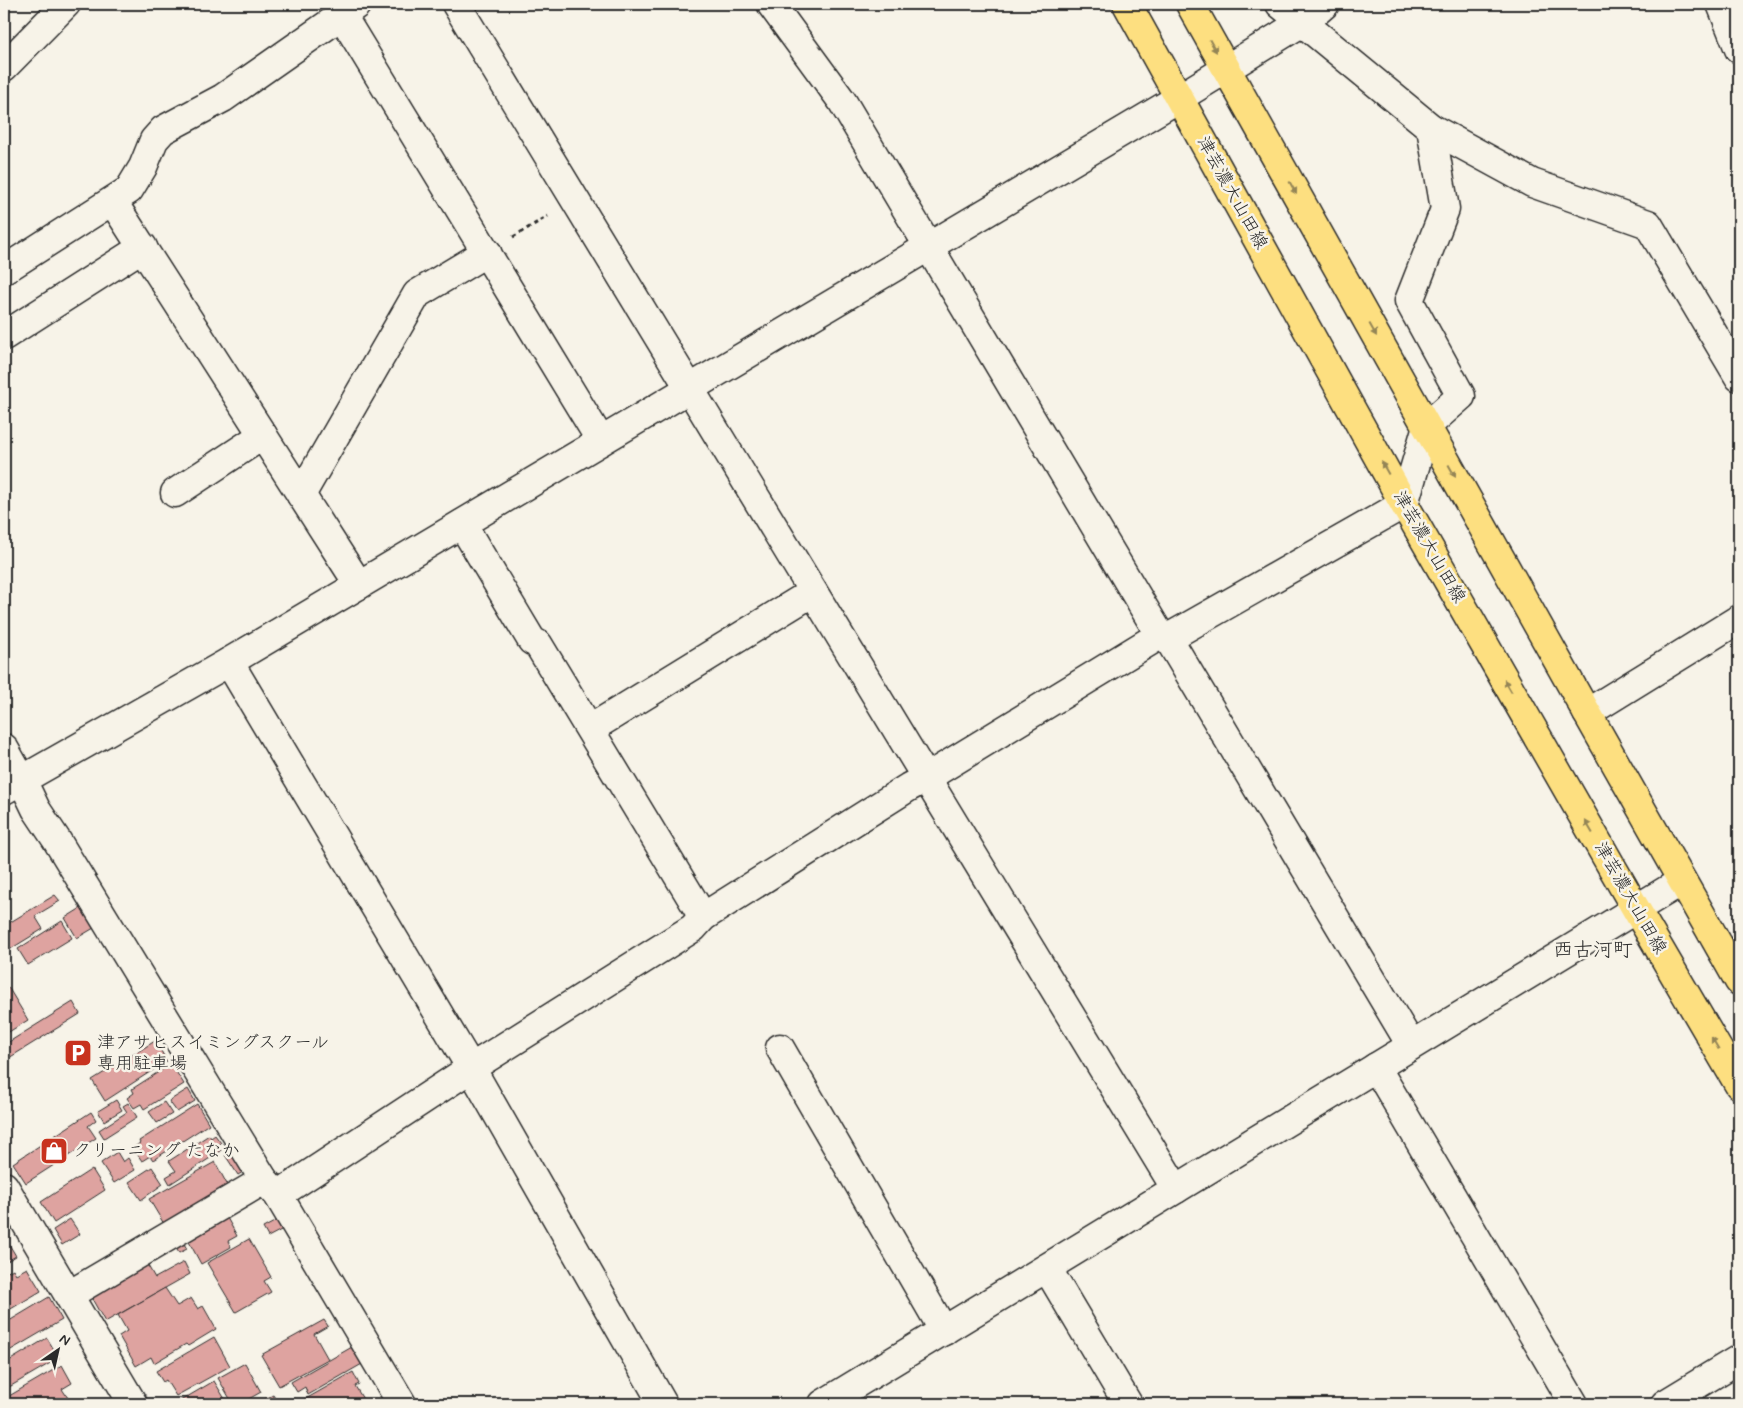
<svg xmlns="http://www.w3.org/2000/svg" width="1743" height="1408" font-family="Mynerve,'Klee One',sans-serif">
  <rect width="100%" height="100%" fill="#f7f3e8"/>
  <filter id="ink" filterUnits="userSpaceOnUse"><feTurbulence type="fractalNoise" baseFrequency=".02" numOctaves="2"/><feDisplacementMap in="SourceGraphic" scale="10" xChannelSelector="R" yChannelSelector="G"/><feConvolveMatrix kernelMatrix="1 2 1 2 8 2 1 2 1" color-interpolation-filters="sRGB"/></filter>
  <g filter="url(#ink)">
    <g fill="#dea3a0" stroke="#2b2b2b">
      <path d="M55 895 60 901 35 916 43 929 4 953V926Z"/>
      <path d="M86 905 99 925 77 938 65 918Z"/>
      <path d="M62 921 72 938 28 965 18 949Z"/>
      <path d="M8 987 28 1020 4 1035V989Z"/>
      <path d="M73 1002 80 1014 4 1061V1045Z"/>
      <path d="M155 1041 167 1061 105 1101 92 1080Z"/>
      <path d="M171 1064 184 1084 144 1109 141 1104 134 1108 127 1098 134 1093 132 1089Z"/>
      <path d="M188 1089 195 1101 177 1112 169 1101Z"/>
      <path d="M116 1100 122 1110 104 1121 98 1111Z"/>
      <path d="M164 1102 172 1114 157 1123 149 1112Z"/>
      <path d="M128 1103 137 1117 104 1138 99 1130 127 1112 123 1106Z"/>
      <path d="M197 1104 209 1124 153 1160 150 1156 142 1161 133 1148 140 1143 139 1141Z"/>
      <path d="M91 1112 96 1120 88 1126 96 1138 26 1183 13 1163Z"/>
      <path d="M209 1135 211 1138 215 1135 221 1143 218 1145 221 1151 170 1184 166 1177 176 1171 169 1161Z"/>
      <path d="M233 1150 246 1170 238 1175 225 1155Z"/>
      <path d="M117 1152 123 1162 128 1158 135 1170 114 1183 101 1163Z"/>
      <path d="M215 1162 228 1186 164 1224 149 1199Z"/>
      <path d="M152 1167 163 1184 141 1200 129 1182Z"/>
      <path d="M92 1169 105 1190 54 1223 41 1202Z"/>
      <path d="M226 1216 237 1236 228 1241 231 1247 201 1264 187 1238Z"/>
      <path d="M70 1219 80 1234 62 1245 53 1230Z"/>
      <path d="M278 1220 283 1229 268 1237 263 1228Z"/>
      <path d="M4 1236 16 1256 4 1263Z"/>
      <path d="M249 1239 271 1277 264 1281 271 1292 236 1312 207 1263Z"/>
      <path d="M183 1242 187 1249 179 1253 175 1247Z"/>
      <path d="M184 1262 190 1274 105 1322 91 1297 147 1264 155 1278Z"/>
      <path d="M27 1268 41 1291 4 1313V1274L13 1269 16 1274Z"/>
      <path d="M165 1288 177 1306 191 1298 198 1309 203 1306 216 1329 188 1346 186 1344 154 1363 151 1357 136 1366 119 1336 127 1331 118 1315Z"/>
      <path d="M49 1297 62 1320 4 1354V1324Z"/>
      <path d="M324 1320 328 1326 314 1334 328 1359 279 1386 261 1355Z"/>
      <path d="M214 1337 230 1366 176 1396 166 1380 163 1382 156 1371Z"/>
      <path d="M47 1338 59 1358 4 1390V1364Z"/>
      <path d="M352 1347 362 1364 308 1395 305 1387 297 1392 291 1382Z"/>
      <path d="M245 1363 261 1392 240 1404H233L218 1378Z"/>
      <path d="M62 1365 72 1383 62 1389 72 1404H4V1399Z"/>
      <path d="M353 1372 359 1384 355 1386 366 1404H306L304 1400Z"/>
      <path d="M214 1381 228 1404H175Z"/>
      <path d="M273 1395 279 1404H256Z"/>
    </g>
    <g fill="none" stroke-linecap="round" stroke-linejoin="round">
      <defs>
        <g id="minor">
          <path d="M456 4 1176 1189"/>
          <path d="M771 4 842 101 1160 635 1168 638 1411 1045"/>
          <path d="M1280 4 1431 128 1532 183 1648 224 1739 377"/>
          <path d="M1721 4 1739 49"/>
          <path d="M341 14 601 441"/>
          <path d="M4 67 66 4"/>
          <path d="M113 202 359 585"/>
          <path d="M4 270 129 190 143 167 154 140 163 130 223 98 356 5"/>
          <path d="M4 336 143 247"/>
          <path d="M175 493 263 435"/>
          <path d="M301 495 417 294 487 252"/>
          <path d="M462 524 532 641 538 644 703 917"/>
          <path d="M1168 638 1404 504 1427 426 1461 396 1409 301 1445 209 1431 128"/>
          <path d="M229 662 471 1068 663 1404"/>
          <path d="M1587 713 1739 619"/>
          <path d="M590 729 813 592"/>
          <path d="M4 748 22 780 36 809 56 839 264 1180 278 1195 402 1404"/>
          <path d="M4 790 229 662 1179 98 1309 18 1325 4"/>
          <path d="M780 1048 944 1331"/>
          <path d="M1376 1067 1574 1404"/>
          <path d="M4 1186 133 1404"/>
          <path d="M278 1195 471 1068 693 928 703 917 909 787 926 778 1160 635"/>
          <path d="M1047 1268 1128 1404"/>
          <path d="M69 1295 264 1180"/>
          <path d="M823 1404 1682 881"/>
          <path d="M1665 1404 1739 1359"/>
        </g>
        <g id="major">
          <path d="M1127 4 1404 504 1636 909 1739 1085"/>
          <path d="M1190 4 1587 713 1739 981"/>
        </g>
      </defs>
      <use href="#minor" stroke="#2b2b2b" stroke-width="31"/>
      <use href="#major" stroke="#2b2b2b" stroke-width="31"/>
      <path stroke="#2b2b2b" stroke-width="3" stroke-dasharray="4 4" stroke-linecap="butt" d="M513 237 548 216"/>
      <use href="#minor" stroke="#f7f3e8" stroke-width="28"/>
      <use href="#major" stroke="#fddf80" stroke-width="28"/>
    </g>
    <defs><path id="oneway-solid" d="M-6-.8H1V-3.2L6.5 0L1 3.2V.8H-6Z" transform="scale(1.25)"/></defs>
    <g fill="#948556">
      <use href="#oneway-solid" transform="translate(1213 46) rotate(61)"/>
      <use href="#oneway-solid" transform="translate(1293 188) rotate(61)"/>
      <use href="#oneway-solid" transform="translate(1373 330) rotate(61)"/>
      <use href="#oneway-solid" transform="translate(1385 468) rotate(-119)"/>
      <use href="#oneway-solid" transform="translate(1452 471) rotate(61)"/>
      <use href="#oneway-solid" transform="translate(1508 686) rotate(-120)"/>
      <use href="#oneway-solid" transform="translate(1589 827) rotate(-120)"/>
      <use href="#oneway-solid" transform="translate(1715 1043) rotate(-120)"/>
    </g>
  </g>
  <defs>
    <symbol id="parking-square" viewBox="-11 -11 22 22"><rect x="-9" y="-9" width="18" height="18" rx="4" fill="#c8321e" stroke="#f7f3e8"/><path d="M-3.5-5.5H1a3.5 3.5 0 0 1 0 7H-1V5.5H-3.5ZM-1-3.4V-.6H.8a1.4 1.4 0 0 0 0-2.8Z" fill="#fff"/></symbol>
    <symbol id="shop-square" viewBox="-11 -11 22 22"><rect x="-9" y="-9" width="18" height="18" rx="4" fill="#c8321e" stroke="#f7f3e8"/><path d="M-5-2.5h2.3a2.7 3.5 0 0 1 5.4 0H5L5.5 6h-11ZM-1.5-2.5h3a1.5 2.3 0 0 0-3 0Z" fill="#fff"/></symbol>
  </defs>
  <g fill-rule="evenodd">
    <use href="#parking-square" x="62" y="1037" width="32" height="32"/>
    <use href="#shop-square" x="38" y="1135" width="32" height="32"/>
  </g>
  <g text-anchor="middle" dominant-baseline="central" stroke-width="5" stroke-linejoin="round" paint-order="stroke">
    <g font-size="18" fill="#2b2b2b" stroke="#f7f3e8">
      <text transform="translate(1232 193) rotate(61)">津芸濃大山田線</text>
      <text transform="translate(1429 547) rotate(60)">津芸濃大山田線</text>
      <text transform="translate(1630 898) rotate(60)">津芸濃大山田線</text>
    </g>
    <g font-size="18" fill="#2b2b2b" stroke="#f7f3e8" text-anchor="start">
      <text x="97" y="1043">津アサヒスイミングスクール<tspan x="97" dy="21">専用駐車場</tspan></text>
      <text x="73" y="1151">クリーニング たなか</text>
    </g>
    <g font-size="20" fill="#2b2b2b" stroke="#f7f3e8">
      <text x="1593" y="950">西古河町</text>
    </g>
  </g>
  <rect width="1743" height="1408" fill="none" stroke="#f7f3e8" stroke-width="20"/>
  <rect x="10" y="10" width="1723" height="1388" fill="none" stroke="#2b2b2b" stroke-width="2" filter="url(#ink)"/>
  <g transform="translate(58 1350) rotate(34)" stroke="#f7f3e8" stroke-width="4" paint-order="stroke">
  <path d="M0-4L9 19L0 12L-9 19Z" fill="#2b2b2b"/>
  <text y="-8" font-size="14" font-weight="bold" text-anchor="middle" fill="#2b2b2b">N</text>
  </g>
</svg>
